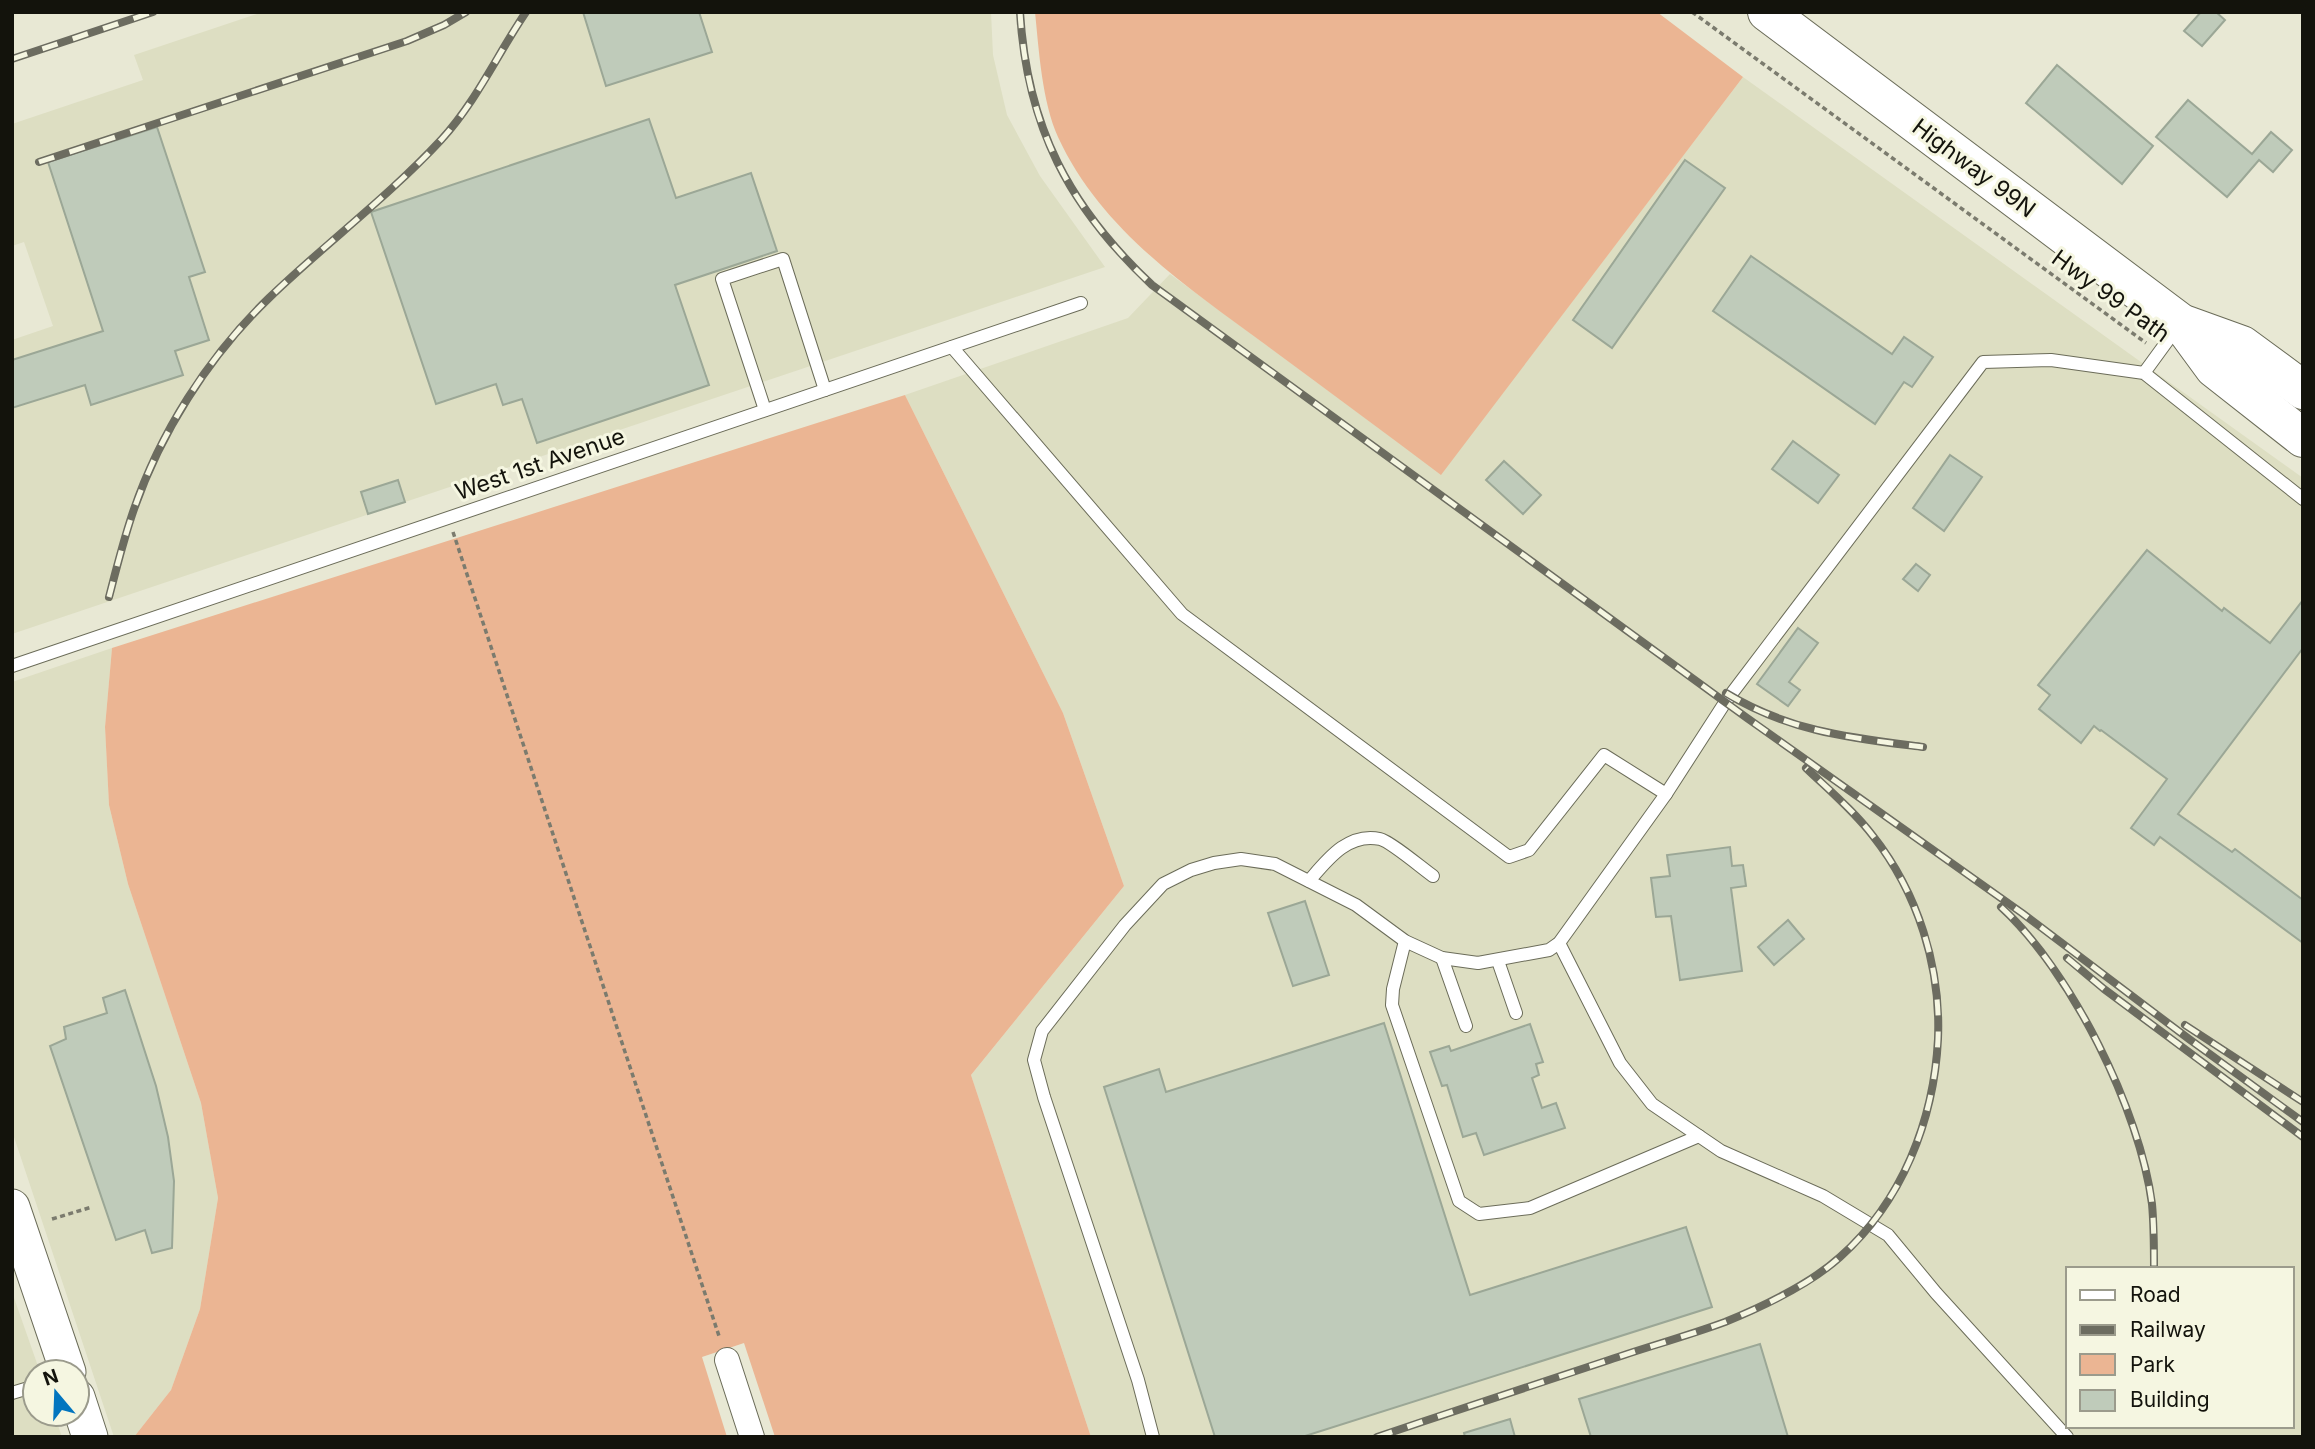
<svg xmlns="http://www.w3.org/2000/svg" width="2315" height="1449" font-family="Inter,sans-serif">
  <rect width="100%" height="100%" fill="#e8e8d4"/>
  <g fill="#dddec2" fill-rule="evenodd">
    <path d="M263 12H991L993 55 1007 115 1040 176 1105 267 12 634V340L53 326 24 242 12 246V124L143 80 134 55Z"/>
    <path d="M1743 77 2303 478V1435L2297 1437H1091L971 1075 1124 886 1063 713 905 395 1128 318 1170 274 1441 474ZM2068 1269H2292V1426H2068Z"/>
    <path d="M112 648 105 727 109 805 128 884 201 1103 218 1198 200 1309 171 1390 134 1437H114L12 1131V682Z"/>
    <path d="M12 1292 40 1372H35V1414H54L62 1437H12Z"/>
  </g>
  <g fill="#ebb593">
    <path d="M1035 12H1657L1743 77 1441 475C1383 431 1324 388 1266 345 1186 286 1101 230 1058 137 1042 101 1039 51 1035 12Z"/>
    <path d="M905 395 1063 713 1124 886 971 1075 1091 1437H775L744 1343 702 1357 727 1437H134L171 1390 200 1309 218 1198 201 1103 128 884 109 805 105 727 112 648Z"/>
  </g>
  <g fill="#bfcbba" stroke="#9ba796" stroke-width="2">
    <path d="M583 12H699L712 52 606 86Z"/>
    <path d="M2201 12H2216L2225 20 2202 46 2184 31Z"/>
    <path d="M2057 65 2153 146 2122 184 2026 103Z"/>
    <path d="M2188 100 2252 154 2271 132 2292 150 2273 172 2259 160 2227 197 2156 137Z"/>
    <path d="M649 119 676 198 751 173 777 251 675 285 709 385 537 443 522 399 503 405 496 384 436 404 371 212Z"/>
    <path d="M157 127 205 272 189 277 209 340 175 351 183 375 91 405 85 385 12 408V360L103 331 48 162Z"/>
    <path d="M1685 160 1725 188 1612 348 1573 320Z"/>
    <path d="M1751 256 1892 354 1904 337 1933 357 1912 387 1904 382 1875 424 1713 311Z"/>
    <path d="M1793 441 1839 475 1818 503 1772 469Z"/>
    <path d="M1950 455 1982 477 1944 531 1913 508Z"/>
    <path d="M1504 461 1541 495 1523 514 1486 480Z"/>
    <path d="M398 480 405 502 368 514 361 492Z"/>
    <path d="M2147 550 2222 611 2224 608 2270 643 2303 600V648L2178 814 2232 852 2235 849 2303 900V943L2160 837 2154 845 2131 828 2167 779 2101 730 2100 731 2094 726 2081 743 2039 709 2050 695 2038 685Z"/>
    <path d="M1916 564 1930 575 1918 591 1903 579Z"/>
    <path d="M1798 628 1818 643 1789 682 1800 690 1788 706 1757 684Z"/>
    <path d="M1730 847 1732 866 1743 865 1746 886 1731 888 1742 971 1680 980 1671 916 1656 917 1651 878 1670 876 1667 855Z"/>
    <path d="M1305 901 1329 975 1293 986 1268 913Z"/>
    <path d="M1788 920 1804 939 1774 965 1758 947Z"/>
    <path d="M125 990 156 1086 168 1137 174 1181 172 1248 152 1253 145 1230 116 1240 50 1046 66 1039 64 1027 107 1013 103 998Z"/>
    <path d="M1384 1023 1470 1295 1686 1227 1712 1307 1302 1437H1215L1104 1087 1159 1069 1166 1092Z"/>
    <path d="M1530 1024 1543 1062 1536 1064 1539 1075 1532 1078 1542 1108 1556 1103 1565 1128 1484 1155 1476 1133 1463 1137 1447 1085 1442 1086 1430 1052 1449 1046 1451 1051Z"/>
    <path d="M1760 1344 1788 1437H1591L1579 1399Z"/>
    <path d="M1510 1419 1515 1437H1465L1464 1433Z"/>
  </g>
  <g fill="none" stroke-linecap="round" stroke-linejoin="round">
    <defs>
      <g id="lane">
        <path d="M952 347 1182 614 1509 857 1529 850 1604 755 1666 794"/>
        <path d="M2144 373 2179 325"/>
        <path d="M765 410 722 279 783 259 825 390"/>
        <path d="M12 666 1081 303"/>
        <path d="M1309 881C1327 860 1348 832 1380 839 1390 841 1423 869 1433 876"/>
        <path d="M1405 941 1393 989 1392 1005 1459 1201 1479 1214 1530 1208 1699 1136"/>
        <path d="M1559 943 1620 1063 1652 1104 1721 1151 1823 1196 1888 1235 1936 1293 2067 1437"/>
        <path d="M1442 958 1466 1026"/>
        <path d="M1498 961 1516 1013"/>
        <path d="M12 1393 35 1386"/>
        <path d="M1153 1437 1138 1380 1044 1097 1034 1060 1042 1031 1125 925 1163 884 1191 870 1214 863 1241 859 1275 864 1356 905 1405 941 1442 958 1478 963 1549 950 1559 943 1666 794 1726 701 1983 362 2051 360 2144 373 2303 499"/>
      </g>
      <path id="street" d="M727 1360 752 1437"/>
      <g id="secondary">
        <path d="M12 1207 68 1372"/>
        <path d="M77 1397 90 1437"/>
      </g>
      <g id="primary">
        <path d="M1767 12 2181 323 2242 345 2303 390"/>
        <path d="M2181 323 2214 368 2303 438"/>
      </g>
    </defs>
    <use href="#lane" stroke="#6b6c59" stroke-width="14"/>
    <use href="#street" stroke="#6b6c59" stroke-width="26"/>
    <use href="#secondary" stroke="#6b6c59" stroke-width="37"/>
    <use href="#primary" stroke="#6b6c59" stroke-width="40"/>
    <g stroke="#7b7b6e" stroke-width="3.5" stroke-dasharray="5 3.5" stroke-linecap="butt">
      <path d="M1692 12 2146 343"/>
      <path d="M453 532 720 1339"/>
      <path d="M52 1219 92 1207"/>
    </g>
    <use href="#lane" stroke="#fff" stroke-width="12"/>
    <use href="#street" stroke="#fff" stroke-width="24"/>
    <use href="#secondary" stroke="#fff" stroke-width="35"/>
    <use href="#primary" stroke="#fff" stroke-width="38"/>
    <defs>
      <g id="rail">
        <path d="M1020 12C1027 127 1069 207 1152 285L1747 718 2022 913 2189 1039 2303 1122"/>
        <path d="M12 59 153 12"/>
        <path d="M39 162 407 41 444 25 466 12"/>
        <path d="M109 597C116 570 123 542 132 515 159 434 208 357 269 298 325 244 388 197 441 140 476 102 497 55 526 12"/>
        <path d="M1726 693C1790 732 1852 738 1923 747"/>
        <path d="M2001 907C2071 971 2140 1110 2152 1204 2154 1226 2154 1247 2154 1269"/>
        <path d="M2067 958 2104 989 2303 1137"/>
        <path d="M2185 1025 2303 1102"/>
        <path d="M1377 1437C1454 1411 1531 1386 1609 1360 1647 1347 1687 1336 1725 1322 1764 1306 1809 1285 1840 1257 1902 1202 1934 1120 1938 1039 1941 967 1918 893 1873 836 1854 811 1829 790 1806 768"/>
      </g>
    </defs>
    <use href="#rail" stroke="#6c6c60" stroke-width="8"/>
    <use href="#rail" stroke="#f5f6e1" stroke-width="5" stroke-dasharray="16" stroke-linecap="butt"/>
  </g>
  <g text-anchor="middle" dominant-baseline="central" stroke-width="6" stroke-linejoin="round" paint-order="stroke">
    <g font-size="23" fill="#13130c" stroke="#f5f6e1">
      <text transform="translate(1974 168) rotate(37)">Highway 99N</text>
      <text transform="translate(2111 296) rotate(36)">Hwy 99 Path</text>
      <text transform="translate(540 464) rotate(-19)">West 1st Avenue</text>
    </g>
  </g>
  <rect width="2315" height="1449" fill="none" stroke="#13130c" stroke-width="28"/>
  <rect x="2066" y="1267" width="228" height="161" fill="#f5f6e1" stroke="#9b9b8c" stroke-width="2"/>
  <rect x="2080" y="1290" width="35" height="10" fill="#ffffff" stroke="#9b9b8c" stroke-width="2"/>
  <text x="2130" y="1302" font-size="21" fill="#13130c">Road</text>
  <rect x="2080" y="1325" width="35" height="10" fill="#6c6c60" stroke="#9b9b8c" stroke-width="2"/>
  <text x="2130" y="1337" font-size="21" fill="#13130c">Railway</text>
  <rect x="2080" y="1354" width="35" height="21" fill="#ebb593" stroke="#9b9b8c" stroke-width="2"/>
  <text x="2130" y="1372" font-size="21" fill="#13130c">Park</text>
  <rect x="2080" y="1390" width="35" height="21" fill="#bfcbba" stroke="#9b9b8c" stroke-width="2"/>
  <text x="2130" y="1407" font-size="21" fill="#13130c">Building</text>
  <g transform="translate(56 1393) rotate(341)"><circle r="33" fill="#f5f6e1" stroke="#9b9b8c" stroke-width="2"/>
  <path d="M0-5L12 26L0 18L-12 26Z" fill="#0275bf"/>
  <text y="-10" font-size="19" font-weight="bold" text-anchor="middle" fill="#13130c">N</text>
  </g>
</svg>
